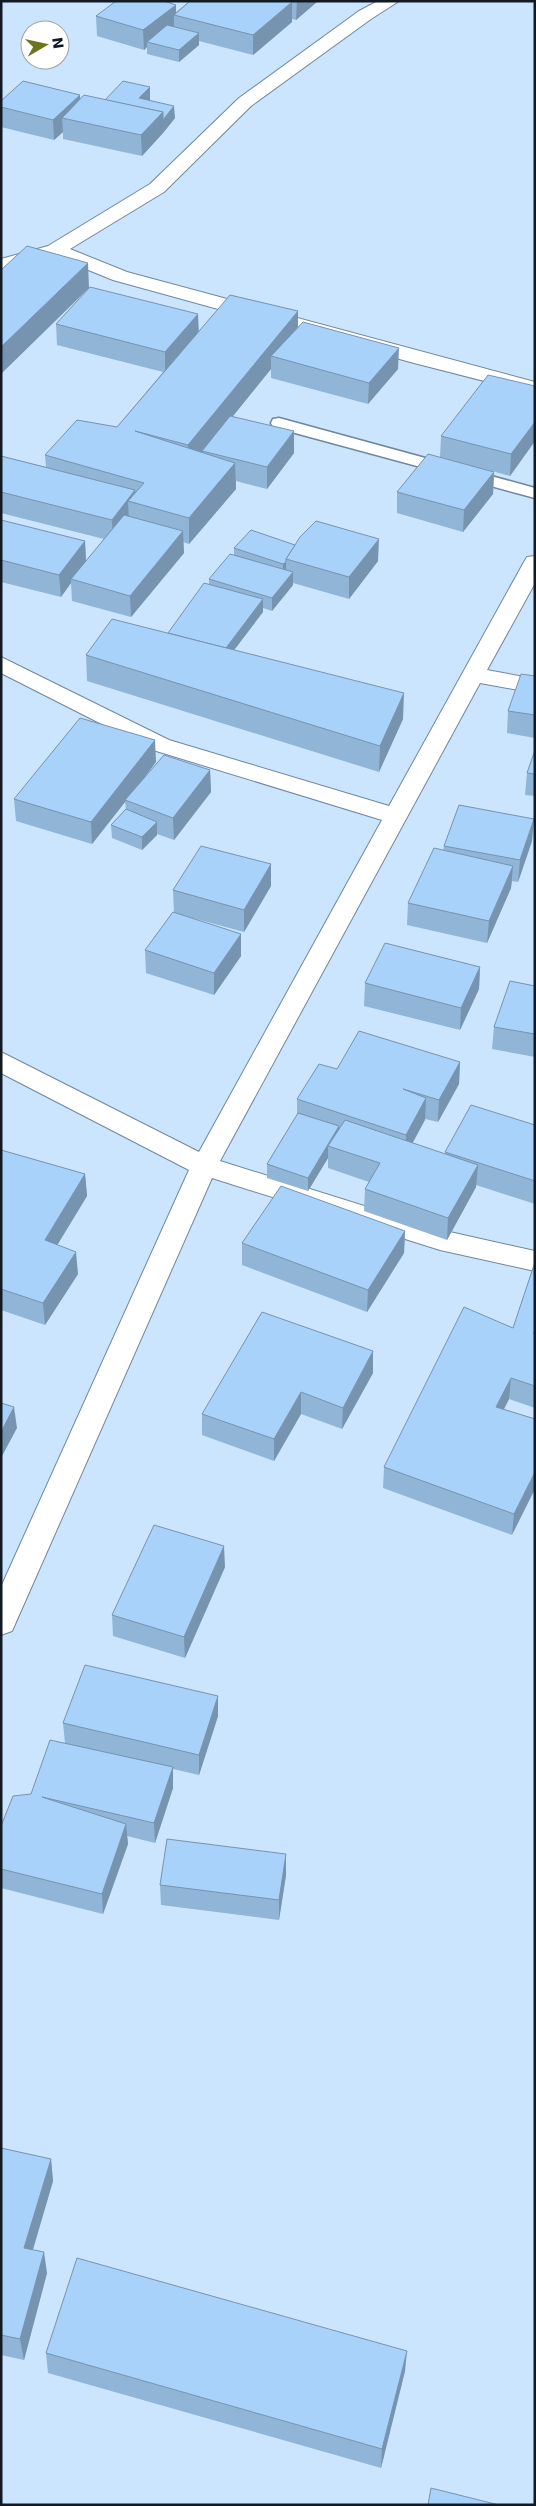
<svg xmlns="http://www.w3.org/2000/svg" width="536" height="2506" font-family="'DejaVu Sans',sans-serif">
  <rect width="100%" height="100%" fill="#cbe5fe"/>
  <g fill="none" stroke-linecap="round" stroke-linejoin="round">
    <defs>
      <path id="lane" d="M279 418 535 488V498L273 427 271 423 273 419Z"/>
      <g id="street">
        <path d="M378 1H399L371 19 251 106 164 192 70 249 127 272 535 382V394L414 363 113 280 54 256 1 271V259L48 246 150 184 239 98 359 11Z"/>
        <path d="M535 556V583L487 670 535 679V693L480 683 220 1161 441 1230 535 1251V1271L440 1250 212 1178 16 1622 12 1631 1 1635V1587L189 1170 1 1073V1052L199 1152 382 820 153 750 1 673V657L169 740 389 806 524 562 527 557Z"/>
      </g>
    </defs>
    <use href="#lane" stroke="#6f879e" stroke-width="3"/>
    <use href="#street" stroke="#6f879e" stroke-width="2"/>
    <use href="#lane" fill="#fff" fill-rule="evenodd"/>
    <use href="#street" fill="#fff" fill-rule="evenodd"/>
  </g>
  <g fill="#90b5d7">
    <path d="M190 1H318L296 20 292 19V22L253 55 199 41V45L179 62 147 54V47L144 50 97 36 96 16 176 5V12Z"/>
    <path d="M150 87V100H149L175 118 163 133 142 156 63 139V132L54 140 1 127V101L80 95V99L104 100Z"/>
    <path d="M56 324 198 331 298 327 398 369 368 404 271 378V369L233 416 294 453 267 489 236 481V489L189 544 183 542 184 553 131 617 72 601 71 583 61 597 1 582V520L85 541 86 561 104 539 1 513V456L46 467 45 455 117 427 163 372 57 345Z"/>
    <path d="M535 386V441L510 476 477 467 494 472 493 494 463 532 397 513V492L440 457 441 436Z"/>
    <path d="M295 545 378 561 349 599 293 583V585L272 611 263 608V612L234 650 403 719 379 772 87 681 86 655 168 633 209 584V579L234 555V548Z"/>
    <path d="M535 676V738L507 733 508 711Z"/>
    <path d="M535 750V796L525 795 527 773Z"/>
    <path d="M156 762 138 786 210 770 211 792 174 840 157 834V835L142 850 112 838 111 825 126 809 125 802 92 844 16 821 14 799Z"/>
    <path d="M532 841 518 882 512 881 511 888 487 943 407 925 408 903 443 851 444 846Z"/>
    <path d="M271 886 244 932 174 913 173 890Z"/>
    <path d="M241 934V956L214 995 146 973 145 950Z"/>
    <path d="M480 967 479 989 460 1030 364 1006 365 983Z"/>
    <path d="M535 986V1057L492 1049 494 1027Z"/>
    <path d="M460 1062 459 1084 438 1122 425 1119 412 1143 445 1154V1152L535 1125V1204L476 1185V1187L447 1240 364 1211 365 1189 369 1182 328 1168V1158L308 1191 267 1178V1164L297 1115V1099L337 1069Z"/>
    <path d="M1 1150 85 1174 87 1196 57 1245 78 1274 45 1325 1 1310Z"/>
    <path d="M405 1231 404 1253 367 1312 242 1265V1243Z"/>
    <path d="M535 1262V1408L509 1399 504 1409 535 1419 512 1535 383 1488 384 1467 513 1328Z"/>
    <path d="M373 1373 342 1429 301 1414 274 1461 202 1435V1414Z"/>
    <path d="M225 1567 185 1658 113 1636 112 1615Z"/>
    <path d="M218 1696V1716L199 1775 173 1769V1788L155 1843 127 1836 128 1844 103 1914 1 1888V1826L31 1794 65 1743 63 1723Z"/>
    <path d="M286 1854V1875L279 1920 161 1905 160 1885Z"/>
    <path d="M1 2148 51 2159 53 2181 33 2250 47 2273 24 2360 1 2355Z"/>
    <path d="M46 2353 405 2371 381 2468 48 2373Z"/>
  </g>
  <g fill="#7693af">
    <path d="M297 1H318L296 20Z"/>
    <path d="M292 2V22L253 55V35Z"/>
    <path d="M176 5V15H174V27L147 42V47L144 50 143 30Z"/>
    <path d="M199 33V45L179 62V50Z"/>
    <path d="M150 87V100L139 111V98Z"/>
    <path d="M80 95 81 115 62 118 63 132 54 140 53 120Z"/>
    <path d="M174 106 175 118 163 133V120Z"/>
    <path d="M163 112V133L142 156 141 135Z"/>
    <path d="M88 263 89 288 1 374V347Z"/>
    <path d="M298 311V337L271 356V369L204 452 202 451 203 454 189 471 188 445Z"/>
    <path d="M198 314 199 336 165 373V352Z"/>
    <path d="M399 348 398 369 368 404 369 383Z"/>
    <path d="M535 422V441L510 476 511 454Z"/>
    <path d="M294 431V453L267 489V467Z"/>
    <path d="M235 463 236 489 189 544V518Z"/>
    <path d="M494 472 493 494 463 532 464 510Z"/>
    <path d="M135 490 136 504 128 501 129 521 113 541 112 520Z"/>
    <path d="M183 531 184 553 131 617 130 596Z"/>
    <path d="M379 539 378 561 349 599V577Z"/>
    <path d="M85 541 86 563 71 579V583L61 597 59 575Z"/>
    <path d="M286 562V575L283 577V564Z"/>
    <path d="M293 572V585L272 611V598Z"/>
    <path d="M263 599V612L219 670V657Z"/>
    <path d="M404 693 403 719 379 772 380 746Z"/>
    <path d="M155 740 156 762 126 801 125 800V802L92 844 91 822Z"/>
    <path d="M210 770 211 792 174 840 173 818Z"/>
    <path d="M534 819 532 841 518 882 520 860Z"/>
    <path d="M157 822V835L142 850V837Z"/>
    <path d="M271 864V886L244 932V910Z"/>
    <path d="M513 866 511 888 487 943 489 921Z"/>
    <path d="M241 934V956L214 995V973Z"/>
    <path d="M480 967 479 989 460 1030 461 1008Z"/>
    <path d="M460 1062 459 1084 438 1122 439 1100Z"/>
    <path d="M426 1098 425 1120 405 1157 406 1135Z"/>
    <path d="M339 1126V1139L328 1146V1158L308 1191V1178Z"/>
    <path d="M478 1165 476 1187 447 1240 448 1218Z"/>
    <path d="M85 1174 87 1196 47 1262 45 1240Z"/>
    <path d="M405 1231 404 1253 367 1312 368 1290Z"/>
    <path d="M76 1252 78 1274 45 1325 43 1303Z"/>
    <path d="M373 1351V1373L342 1429 343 1408Z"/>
    <path d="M511 1378 509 1399 494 1429 496 1407Z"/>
    <path d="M301 1392V1414L274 1461V1439Z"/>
    <path d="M14 1407 17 1428 1 1458V1432Z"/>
    <path d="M535 1472V1489L512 1535 514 1514Z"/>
    <path d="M224 1546 225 1567 185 1658 184 1637Z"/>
    <path d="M218 1696V1716L199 1775V1755Z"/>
    <path d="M173 1767V1788L155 1843 154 1823Z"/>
    <path d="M126 1824 128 1844 103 1914 102 1894Z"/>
    <path d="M286 1854V1875L279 1920V1900Z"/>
    <path d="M51 2159 53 2181 27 2269 24 2248Z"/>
    <path d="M44 2252 47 2273 24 2360 20 2339Z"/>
    <path d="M407 2351 405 2371 381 2468 382 2449Z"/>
  </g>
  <g fill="#a8d2fa" stroke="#7693af">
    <path d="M116 1H164L176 5 143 30 96 16Z"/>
    <path d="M190 1H289L292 2 253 35 174 15Z"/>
    <path d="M167 25 199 33 179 50 147 42Z"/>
    <path d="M23 81 80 95 53 120 1 107V101Z"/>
    <path d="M123 81 150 87 139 98 174 106 163 120V112L105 100Z"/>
    <path d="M84 95 163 112 141 135 62 118Z"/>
    <path d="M27 246 88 263 1 347V270Z"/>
    <path d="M90 287 198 314 165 352 56 324Z"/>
    <path d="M230 295 298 311 188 445 135 431 235 463 189 518 128 501 144 483 45 455 77 420 117 427Z"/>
    <path d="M303 322 399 348 369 383 271 356Z"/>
    <path d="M488 375 535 386V422L511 454 441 436Z"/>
    <path d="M230 416 294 431 267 467 202 451Z"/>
    <path d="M428 454 494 472 464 510 397 492Z"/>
    <path d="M1 456 135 490 112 520 1 492Z"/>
    <path d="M124 515 183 531 130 596 71 579Z"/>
    <path d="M1 520 85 541 59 575 1 560Z"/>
    <path d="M316 521 379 539 349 577 286 559 300 537Z"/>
    <path d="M251 530 295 545 286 559V562L283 564 234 548Z"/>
    <path d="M230 554 293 572 272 598 209 579Z"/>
    <path d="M204 583 263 599 226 648 168 633Z"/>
    <path d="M112 619 404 693 380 746 86 655Z"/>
    <path d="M521 674 535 676V715L508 711Z"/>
    <path d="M80 718 155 740 91 822 14 799Z"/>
    <path d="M535 750V774L527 773Z"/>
    <path d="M164 755 210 770 173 818 125 800Z"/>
    <path d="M459 805 534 819 520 860 444 846Z"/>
    <path d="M126 809 157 822 142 837 111 825Z"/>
    <path d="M201 846 271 864 244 910 173 890Z"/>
    <path d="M434 848 513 866 489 921 408 903Z"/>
    <path d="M173 912 241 934 214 973 145 950Z"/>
    <path d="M385 943 480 967 461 1008 365 983Z"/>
    <path d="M510 981 535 986V1034L494 1027Z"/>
    <path d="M359 1031 460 1062 439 1100 403 1089 426 1098 406 1135 297 1099 319 1064 337 1069Z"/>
    <path d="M471 1105 535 1125V1181L445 1152Z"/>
    <path d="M298 1113 339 1126 308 1178 267 1164Z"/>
    <path d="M345 1120 478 1165 448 1218 365 1189 380 1163 328 1146Z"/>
    <path d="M1 1150 85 1174 45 1240 76 1252 43 1303 1 1289Z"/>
    <path d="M281 1186 405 1231 368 1290 242 1243Z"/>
    <path d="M535 1262V1333H533H535V1386L511 1378 496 1407 535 1419V1472L514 1514 384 1467 464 1307 513 1328Z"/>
    <path d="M262 1312 373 1351 343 1408 301 1392 274 1439 202 1414Z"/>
    <path d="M1 1403 14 1407 1 1432Z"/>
    <path d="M154 1525 224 1546 184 1637 112 1615Z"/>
    <path d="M85 1665 218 1696 199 1755 63 1723Z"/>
    <path d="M50 1740 173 1767 154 1823 42 1797 126 1824 102 1894 1 1869V1826L13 1796 31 1794Z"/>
    <path d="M167 1839 286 1854 279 1900 160 1885Z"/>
    <path d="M1 2148 51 2159 24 2248 44 2252 20 2339 1 2335Z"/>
    <path d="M77 2258 407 2351 382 2449 46 2353Z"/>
    <path d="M431 2488 499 2505H428Z"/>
  </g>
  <rect width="536" height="2506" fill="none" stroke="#111a23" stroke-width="5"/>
  <g transform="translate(45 45) rotate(81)"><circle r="24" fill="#ffffff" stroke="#a0a3a7"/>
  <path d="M0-4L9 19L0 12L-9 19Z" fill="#6d751f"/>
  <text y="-8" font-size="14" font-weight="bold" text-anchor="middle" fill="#111a23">N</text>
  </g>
</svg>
